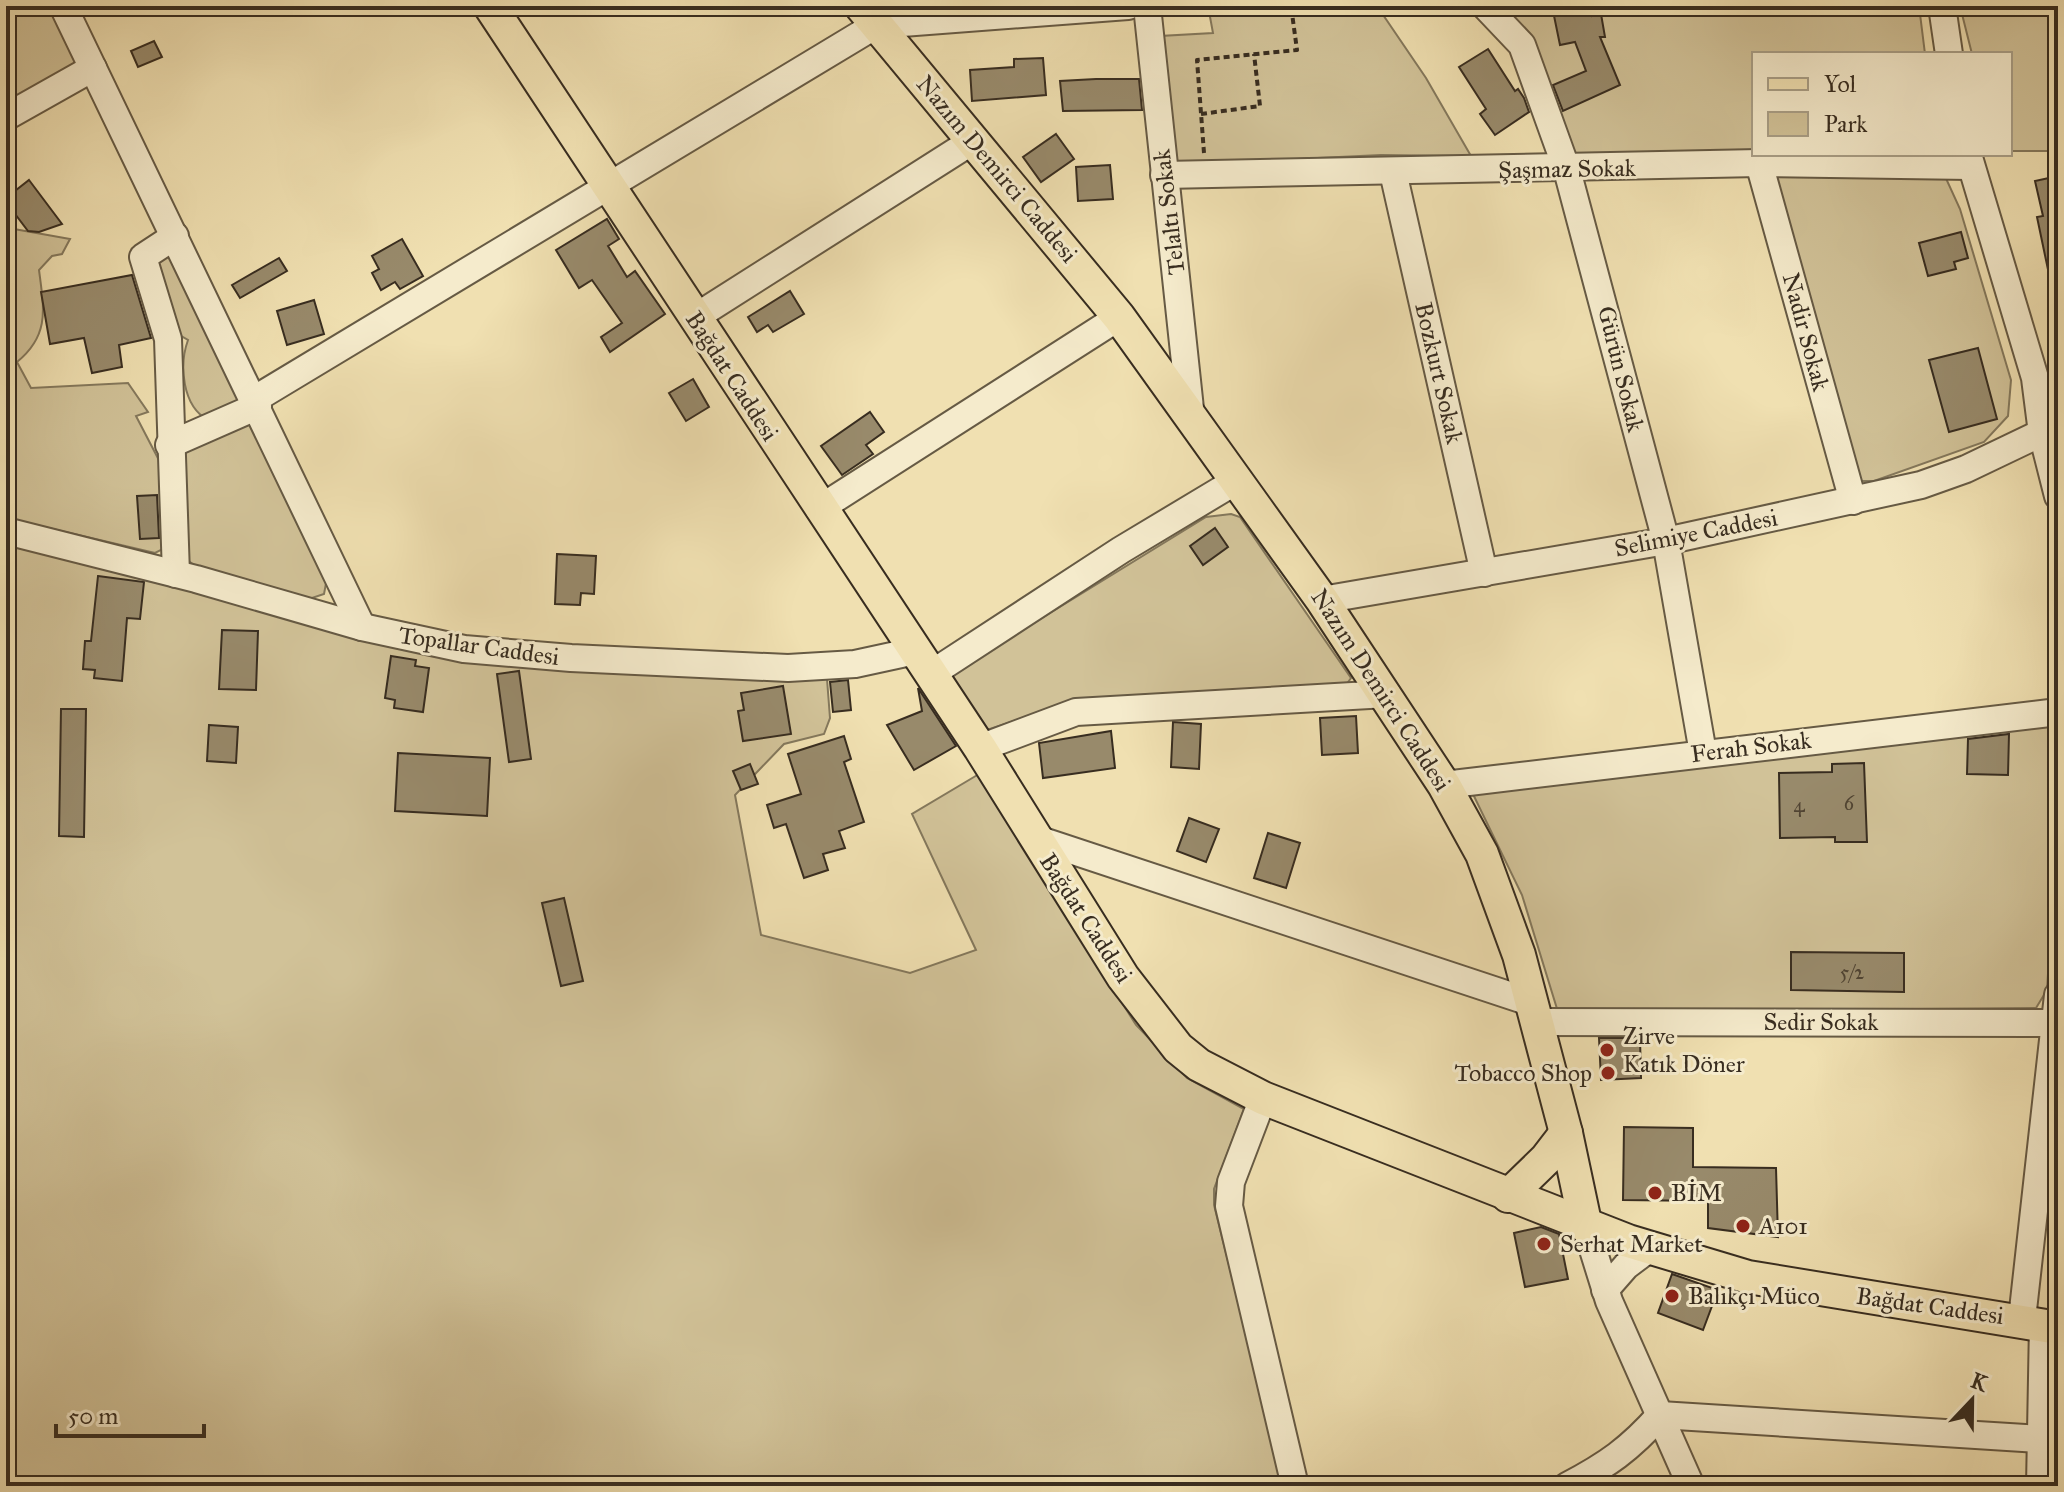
<svg xmlns="http://www.w3.org/2000/svg" width="2064" height="1492" font-family="'IM FELL Great Primer',serif">
  <rect width="100%" height="100%" fill="#f0e0b1"/>
  <filter id="stains"><feTurbulence type="fractalNoise" baseFrequency=".0025" numOctaves="4"/><feColorMatrix values="0 0 0 0 .2 0 0 0 0 .09 0 0 0 0 .02 0 0 0 .5 -.17"/></filter>
  <radialGradient id="worn" r=".72"><stop offset=".6" stop-color="#630" stop-opacity="0"/><stop offset="1" stop-color="#630" stop-opacity=".3"/></radialGradient>
  <g fill="#d1c298" stroke="#84785c" stroke-width="2">
    <path d="M6 6H54L83 66 6 107Z"/>
    <path d="M1208 6H1377L1426 78 1471 156 1381 155 1167 165 1160 36 1213 33Z"/>
    <path d="M1503 6H1919L1925 54H1754V154L1575 156Z"/>
    <path d="M1960 6H2058V151H2010V54H1972Z"/>
    <path d="M1780 173 1944 174 1960 209 2011 380 2008 416 1984 442 1874 481H1858L1776 177Z"/>
    <path d="M14 229 70 239 62 254 52 256 39 270C44 309 50 335 17 362L31 388 128 383 148 412 136 416 162 466 163 549 155 553 6 518V236Z"/>
    <path d="M166 251 242 398 243 403 208 420C182 406 179 365 188 340L176 333 150 259Z"/>
    <path d="M251 420 328 573 324 594 309 599 194 565 186 559 179 451Z"/>
    <path d="M1231 514 1240 517 1351 678 1346 685 1047 710 984 731 946 677 1206 517Z"/>
    <path d="M6 545 159 581 432 656 621 672 827 679 830 718 824 734 784 744 735 795 761 935 910 973 976 950 912 814 979 774 1136 1025 1187 1078 1244 1109 1214 1189V1205L1284 1486H636L595 1482 578 1486H6Z"/>
    <path d="M2058 719V810L2047 990 2036 1008 1558 1012 1522 895 1471 790Z"/>
  </g>
  <g fill="#988a6b" stroke="#382d20" stroke-width="2">
    <path d="M1552 6H1590L1592 16 1601 14 1605 37H1600L1620 85 1563 111 1553 85 1586 71 1575 42 1560 45Z"/>
    <path d="M154 41 162 57 138 67 131 51Z"/>
    <path d="M1488 49 1515 91 1518 89 1524 98 1529 112 1495 135 1480 114 1486 109 1459 67Z"/>
    <path d="M1043 58 1046 95 972 101 970 70 1014 67V59Z"/>
    <path d="M1096 79H1139L1142 110 1063 111 1060 81Z"/>
    <path d="M1056 134 1074 159 1041 182 1023 157Z"/>
    <path d="M1110 165 1113 199 1078 201 1076 167Z"/>
    <path d="M2058 176V283L2051 284 2037 217 2043 216 2035 181Z"/>
    <path d="M29 180 62 224 39 232 28 231 6 202V198Z"/>
    <path d="M607 219 619 239 608 246 627 277 635 271 665 314 610 352 601 337 622 323 592 280 579 288 556 250Z"/>
    <path d="M1961 232 1968 258 1954 262 1956 269 1928 276 1919 243Z"/>
    <path d="M402 239 423 276 400 289 395 282 381 290 372 273 379 269 372 256Z"/>
    <path d="M279 258 287 271 240 298 232 285Z"/>
    <path d="M132 275 151 338 119 345 122 367 92 373 84 338 50 344 41 292Z"/>
    <path d="M790 291 804 314 773 332 768 325 757 332 748 317Z"/>
    <path d="M314 300 324 334 287 345 277 311Z"/>
    <path d="M1978 348 1997 419 1949 432 1929 360Z"/>
    <path d="M693 379 709 407 686 421 669 393Z"/>
    <path d="M870 412 884 432 866 445 873 454 842 475 821 446Z"/>
    <path d="M157 495 159 538 140 539 137 496Z"/>
    <path d="M1215 528 1228 547 1203 565 1190 546Z"/>
    <path d="M557 554 596 556 594 594 581 593 580 605 555 604Z"/>
    <path d="M98 576 144 582 140 619 127 618 122 681 94 678 95 670 83 669 85 641H91Z"/>
    <path d="M222 630 258 631 256 690 219 689Z"/>
    <path d="M391 656 416 660 415 666 429 668 423 712 394 708 395 700 385 698Z"/>
    <path d="M519 671 531 759 509 762 497 674Z"/>
    <path d="M848 680 851 710 833 712 830 682Z"/>
    <path d="M783 686 791 734 743 741 738 711 744 710 741 693Z"/>
    <path d="M918 688 956 746 914 770 887 725 922 711Z"/>
    <path d="M61 709H86L84 837 59 836Z"/>
    <path d="M1356 716 1358 753 1322 755 1320 718Z"/>
    <path d="M1173 722 1201 724 1199 769 1171 767Z"/>
    <path d="M209 725 238 727 236 763 207 761Z"/>
    <path d="M1111 731 1115 768 1043 778 1039 743Z"/>
    <path d="M2009 734 2008 775 1967 774 1968 739Z"/>
    <path d="M844 736 851 759 844 762 864 822 839 831 845 848 823 854 828 870 804 878 786 824 774 828 767 805 801 794 788 754Z"/>
    <path d="M398 753 490 758 487 816 395 811Z"/>
    <path d="M1864 763 1867 842H1835V837L1780 838 1779 773 1832 772V764Z"/>
    <path d="M750 764 758 784 741 790 733 771Z"/>
    <path d="M1189 818 1219 829 1206 862 1177 851Z"/>
    <path d="M1268 833 1300 843 1286 888 1254 878Z"/>
    <path d="M564 898 583 981 561 986 542 903Z"/>
    <path d="M1791 952 1904 953V992L1791 990Z"/>
    <path d="M1599 1038H1640L1641 1078 1601 1080Z"/>
    <path d="M1624 1127 1693 1128V1167L1776 1168 1778 1237 1708 1228V1201L1623 1200Z"/>
    <path d="M1541 1227 1559 1234 1568 1279 1525 1287 1514 1233Z"/>
    <path d="M1672 1274 1718 1290 1703 1330 1658 1313Z"/>
  </g>
  <g fill="none" stroke-linecap="round" stroke-linejoin="round">
    <defs>
      <g id="minor">
        <path d="M63 6 362 627"/>
        <path d="M1147 6 1191 418"/>
        <path d="M1485 6 1522 45 1567 170 1666 541 1703 753"/>
        <path d="M1942 6 1949 54"/>
        <path d="M6 117 93 68"/>
        <path d="M1968 154 2035 378 2042 433 2058 496"/>
        <path d="M1759 163 1853 501"/>
        <path d="M1393 172 1484 573"/>
        <path d="M1164 175 1759 163 1970 166"/>
        <path d="M175 236 143 257 168 339 176 574"/>
        <path d="M694 318 974 140"/>
        <path d="M255 399 876 25 1128 6"/>
        <path d="M169 445 258 406"/>
        <path d="M819 509 1119 317"/>
        <path d="M6 531 196 579 362 627 464 649 571 658 788 668 855 664 915 651"/>
        <path d="M1322 600 1666 541 1921 485 1966 469 2058 425"/>
        <path d="M931 674 1121 550 1236 481"/>
        <path d="M980 748 1076 712 1387 694"/>
        <path d="M1444 785 2058 712"/>
        <path d="M1034 838 1533 1003"/>
        <path d="M1538 1022 2055 1023"/>
        <path d="M1263 1098 1231 1182 1229 1206 1295 1486"/>
        <path d="M1586 1227 1609 1301 1691 1486"/>
        <path d="M1605 1290 1626 1266 1650 1248"/>
        <path d="M2022 1319 2058 995"/>
        <path d="M1567 1486C1607 1465 1630 1449 1660 1415L2040 1439"/>
        <path d="M2040 1486 2043 1324"/>
      </g>
      <g id="major">
        <path d="M490 6 980 748 1123 977 1178 1048 1199 1065 1263 1098 1628 1241 1748 1277 2058 1328"/>
        <path d="M861 6 1119 317 1322 600 1444 785 1482 854 1519 955 1566 1133 1586 1227"/>
        <path d="M1508 1196 1546 1159 1566 1133"/>
      </g>
    </defs>
    <use href="#minor" stroke="#665a44" stroke-width="30"/>
    <use href="#major" stroke="#382d20" stroke-width="36"/>
    <g stroke="#382d20" stroke-width="4" stroke-dasharray="6 4" stroke-linecap="butt">
      <path d="M1201 114 1260 106 1254 54"/>
      <path d="M1204 153 1197 60 1297 50 1291 6"/>
    </g>
    <use href="#minor" stroke="#f5ebcc" stroke-width="26"/>
    <use href="#major" stroke="#f0e0b1" stroke-width="32"/>
  </g>
  <g fill="#8f2418" stroke="#f5ebcc" stroke-width="3">
    <circle cx="1607" cy="1050" r="8"/>
    <circle cx="1608" cy="1073" r="8"/>
    <circle cx="1655" cy="1193" r="8"/>
    <circle cx="1743" cy="1226" r="8"/>
    <circle cx="1544" cy="1244" r="8"/>
    <circle cx="1672" cy="1296" r="8"/>
  </g>
  <g text-anchor="middle" dominant-baseline="central" stroke-width="6" stroke-linejoin="round" paint-order="stroke">
    <g font-size="20" fill="#504433">
      <text x="1849" y="803">6</text>
      <text x="1799" y="805">4</text>
      <text x="1852" y="972">5/2</text>
    </g>
    <g font-size="24" fill="#382d20" stroke="#f5ebcc">
      <text transform="translate(997 169) rotate(50)">Nazım Demirci Caddesi</text>
      <text transform="translate(1567 169) rotate(-1)">Şaşmaz Sokak</text>
      <text transform="translate(1169 212) rotate(-97)">Telaltı Sokak</text>
      <text transform="translate(1806 332) rotate(75)">Nadir Sokak</text>
      <text transform="translate(1621 369) rotate(76)">Gürün Sokak</text>
      <text transform="translate(1439 373) rotate(77)">Bozkurt Sokak</text>
      <text transform="translate(732 376) rotate(57)">Bağdat Caddesi</text>
      <text transform="translate(1696 533) rotate(-11)">Selimiye Caddesi</text>
      <text transform="translate(479 646) rotate(8)">Topallar Caddesi</text>
      <text transform="translate(1381 690) rotate(57)">Nazım Demirci Caddesi</text>
      <text transform="translate(1751 747) rotate(-7)">Ferah Sokak</text>
      <text transform="translate(1086 918) rotate(57)">Bağdat Caddesi</text>
      <text x="1821" y="1022">Sedir Sokak</text>
      <text transform="translate(1930 1306) rotate(8)">Bağdat Caddesi</text>
    </g>
    <g font-size="24" fill="#382d20" stroke="#f5ebcc" text-anchor="start">
      <text x="1623" y="1036">Zirve<tspan x="1623" dy="28">Katık Döner</tspan></text>
      <text x="1592" y="1073" text-anchor="end">Tobacco Shop</text>
      <text x="1671" y="1193">BİM</text>
      <text x="1759" y="1226">A101</text>
      <text x="1560" y="1244">Serhat Market</text>
      <text x="1688" y="1296">Balıkçı Müco</text>
    </g>
  </g>
  <rect width="2064" height="1492" fill="none" stroke="#f0e0b1" stroke-width="32"/>
  <rect x="8" y="8" width="2048" height="1476" fill="none" stroke="#382d20" stroke-width="4"/>
  <rect x="16" y="16" width="2032" height="1460" fill="none" stroke="#382d20" stroke-width="2"/>
  <rect x="1752" y="52" width="260" height="104" fill="#f5ebcc" stroke="#a99f87" stroke-width="2"/>
  <rect x="1768" y="78" width="40" height="12" fill="#f0e0b1" stroke="#a99f87" stroke-width="2"/>
  <text x="1824" y="92" font-size="24" fill="#382d20">Yol</text>
  <rect x="1768" y="112" width="40" height="24" fill="#d1c298" stroke="#a99f87" stroke-width="2"/>
  <text x="1824" y="132" font-size="24" fill="#382d20">Park</text>
  <g transform="translate(1972 1400) rotate(22)" stroke="#f5ebcc" stroke-width="6" paint-order="stroke">
  <path d="M0-6L14 30L0 20L-14 30Z" fill="#382d20"/>
  <text y="-12" font-size="22" font-weight="bold" text-anchor="middle" fill="#382d20">K</text>
  </g>
  <path d="M56 1424v12h148v-12" fill="none" stroke="#382d20" stroke-width="4"/>
  <text x="68" y="1424" font-size="24" fill="#382d20" stroke="#f5ebcc" stroke-width="6" paint-order="stroke">50 m</text>
  <rect width="100%" height="100%" filter="url(#stains)"/>
  <rect width="100%" height="100%" fill="url(#worn)"/>
</svg>
